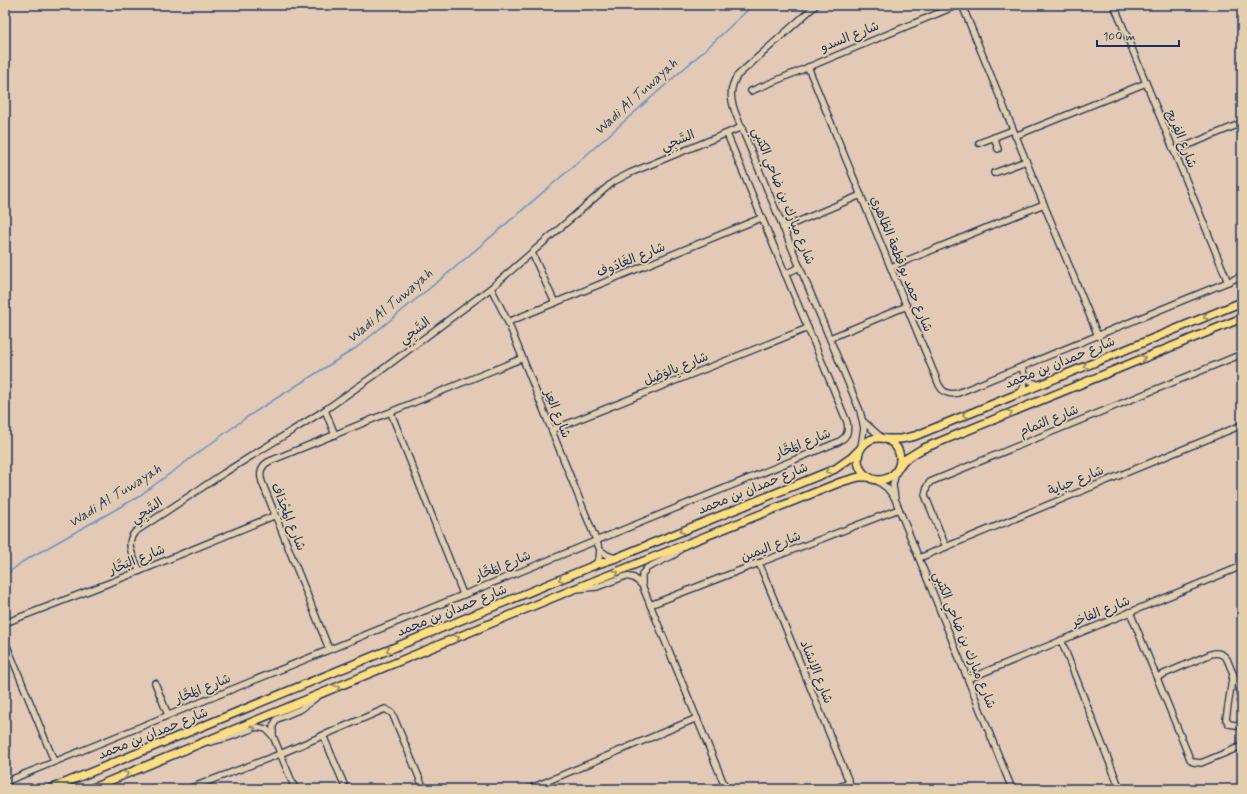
<svg xmlns="http://www.w3.org/2000/svg" width="1247" height="794" font-family="Mynerve,'Playpen Sans Arabic',sans-serif">
  <rect width="100%" height="100%" fill="#e2cab6"/>
  <filter id="ink" filterUnits="userSpaceOnUse"><feTurbulence type="fractalNoise" baseFrequency=".025" numOctaves="2"/><feDisplacementMap in="SourceGraphic" scale="8" xChannelSelector="R" yChannelSelector="G"/><feConvolveMatrix kernelMatrix="1 2 1 2 8 2 1 2 1" color-interpolation-filters="sRGB"/></filter>
  <g filter="url(#ink)">
    <g fill="none" stroke-linecap="round" stroke-linejoin="round">
      <path stroke="#6b91bd" stroke-width="1.5" d="M5 576 22 562 138 497 247 417 356 348 452 270 576 164 705 50 753 5"/>
      <defs>
        <g id="minor">
          <path d="M816 5 737 76C728 90 731 102 737 117L860 411 864 428 861 447"/>
          <path d="M962 5 1098 336"/>
          <path d="M1114 5 1228 282"/>
          <path d="M808 67 939 385C943 393 949 395 958 393L1242 276"/>
          <path d="M751 91 958 5"/>
          <path d="M1015 136 1146 83"/>
          <path d="M994 137 998 149"/>
          <path d="M979 143 1013 130"/>
          <path d="M1174 151 1242 123"/>
          <path d="M994 173 1026 161"/>
          <path d="M783 228 861 195"/>
          <path d="M532 253 555 303"/>
          <path d="M891 267 1044 204"/>
          <path d="M785 274 800 267"/>
          <path d="M491 288 508 322 600 550 599 558 595 565"/>
          <path d="M508 322 761 218"/>
          <path d="M830 338 907 306"/>
          <path d="M1026 377 1032 382 1040 385"/>
          <path d="M1021 392C1027 383 1025 377 1022 367"/>
          <path d="M325 410 335 435"/>
          <path d="M391 413 463 594"/>
          <path d="M864 422 882 438"/>
          <path d="M552 430 808 328"/>
          <path d="M896 472 893 485 895 499 1012 789"/>
          <path d="M876 480 887 488 894 497"/>
          <path d="M685 545 674 555 647 568 642 574V585L726 789"/>
          <path d="M946 547 925 495 927 486 930 482 1242 354"/>
          <path d="M600 550 607 555 616 558"/>
          <path d="M919 558 1242 425"/>
          <path d="M759 563 852 789"/>
          <path d="M140 571C134 558 124 544 135 532L224 473 325 410 375 375 491 288 613 182 630 173 742 127"/>
          <path d="M576 589 597 587 626 576 634 578 642 585"/>
          <path d="M650 605 899 509"/>
          <path d="M1130 612 1190 759 1193 762 1201 763 1242 746"/>
          <path d="M5 623 140 571 276 515"/>
          <path d="M1061 640 1120 789"/>
          <path d="M5 641 54 761"/>
          <path d="M329 649 262 482C259 473 261 465 270 461L523 358"/>
          <path d="M1233 673 1226 719 1229 724 1242 726"/>
          <path d="M1157 677 1211 654C1217 652 1222 653 1227 659L1242 696"/>
          <path d="M968 679 1242 566"/>
          <path d="M155 683 168 715"/>
          <path d="M323 735 346 789"/>
          <path d="M210 742 230 737 257 727 266 729 273 736"/>
          <path d="M5 782 838 442C847 437 849 432 847 422L727 134"/>
          <path d="M188 789 280 754 385 709 392 713 424 789"/>
          <path d="M295 789 273 736V726L277 719 301 709 318 696"/>
          <path d="M529 789 697 718"/>
          <path d="M834 789 849 783"/>
        </g>
        <g id="major">
          <circle cx="879" cy="459" r="21"/>
          <path d="M886 439H901L915 436 1242 302"/>
          <path d="M898 468 904 460 922 449 1242 318"/>
          <path d="M50 789 595 565 616 558 835 469 852 457 860 449"/>
          <path d="M90 789 574 589 841 482 859 477H869"/>
        </g>
      </defs>
      <use href="#minor" stroke="#1b2f5e" stroke-width="8"/>
      <use href="#major" stroke="#1b2f5e" stroke-width="10"/>
      <use href="#minor" stroke="#e3cfad" stroke-width="5.5"/>
      <use href="#major" stroke="#fedf80" stroke-width="7"/>
    </g>
    <defs><path id="oneway-chevron" d="M-2-3.5L2.5 0L-2 3.5" fill="none" stroke-width="1.6" stroke-linecap="round" stroke-linejoin="round"/></defs>
    <g stroke="#8c876f">
      <use href="#oneway-chevron" transform="translate(1206 317) rotate(158)"/>
      <use href="#oneway-chevron" transform="translate(1143 358) rotate(-22)"/>
      <use href="#oneway-chevron" transform="translate(1086 366) rotate(158)"/>
      <use href="#oneway-chevron" transform="translate(1010 413) rotate(-22)"/>
      <use href="#oneway-chevron" transform="translate(965 415) rotate(158)"/>
      <use href="#oneway-chevron" transform="translate(828 471) rotate(158)"/>
      <use href="#oneway-chevron" transform="translate(682 531) rotate(158)"/>
      <use href="#oneway-chevron" transform="translate(616 573) rotate(-22)"/>
      <use href="#oneway-chevron" transform="translate(561 579) rotate(158)"/>
      <use href="#oneway-chevron" transform="translate(457 638) rotate(-23)"/>
      <use href="#oneway-chevron" transform="translate(389 650) rotate(158)"/>
      <use href="#oneway-chevron" transform="translate(337 688) rotate(-23)"/>
      <use href="#oneway-chevron" transform="translate(126 774) rotate(-22)"/>
    </g>
    <use stroke="#7f7f86" href="#oneway-chevron" transform="translate(253 729) rotate(-16)"/>
  </g>
  <g text-anchor="middle" dominant-baseline="central" stroke-width="3.5" stroke-linejoin="round" paint-order="stroke">
    <g font-size="13" fill="#1b2f5e" stroke="#e3cfad">
      <text transform="translate(850 37) rotate(-22)">شارع السدو</text>
      <text transform="translate(1181 139) rotate(68)">شارع الفِريج</text>
      <text transform="translate(678 141) rotate(-22)">السَّجِي</text>
      <text transform="translate(783 196) rotate(68)">شارع مبارك بن ضاحي الكتبي</text>
      <text transform="translate(631 260) rotate(-22)">شارع الغَادُوف</text>
      <text transform="translate(901 264) rotate(68)">شارع حمد بو قطعة الظاهري</text>
      <text transform="translate(415 331) rotate(-37)">السَّجِي</text>
      <text transform="translate(1060 363) rotate(-22)">شارع حمدان بن محمد</text>
      <text transform="translate(676 369) rotate(-22)">شارع بِالوَصْل</text>
      <text transform="translate(557 414) rotate(68)">شارع العِز</text>
      <text transform="translate(1049 421) rotate(-22)">شارع الثمام</text>
      <text transform="translate(803 444) rotate(-22)">شارع المَحَّار</text>
      <text transform="translate(1076 481) rotate(-22)">شارع حباية</text>
      <text transform="translate(753 489) rotate(-22)">شارع حمدان بن محمد</text>
      <text transform="translate(147 511) rotate(-34)">السَّجِي</text>
      <text transform="translate(288 517) rotate(68)">شارع المِجْدَاف</text>
      <text transform="translate(771 547) rotate(-21)">شارع اليمين</text>
      <text transform="translate(137 560) rotate(-22)">شارع البَحَّار</text>
      <text transform="translate(503 566) rotate(-22)">شارع المَحَّار</text>
      <text transform="translate(452 611) rotate(-22)">شارع حمدان بن محمد</text>
      <text transform="translate(1101 612) rotate(-22)">شارع الفاخر</text>
      <text transform="translate(964 640) rotate(68)">شارع مبارك بن ضاحي الكتبي</text>
      <text transform="translate(816 672) rotate(68)">شارع الإنشاد</text>
      <text transform="translate(203 689) rotate(-22)">شارع المَحَّار</text>
      <text transform="translate(153 734) rotate(-22)">شارع حمدان بن محمد</text>
    </g>
    <g font-size="14" font-style="italic" fill="#283f6e" stroke="#e3cfad">
      <text transform="translate(636 97) rotate(-42)">Wadi Al Tuwayah</text>
      <text transform="translate(390 306) rotate(-40)">Wadi Al Tuwayah</text>
      <text transform="translate(115 496) rotate(-32)">Wadi Al Tuwayah</text>
    </g>
  </g>
  <rect width="1247" height="794" fill="none" stroke="#e3cfad" stroke-width="20"/>
  <rect x="10" y="10" width="1227" height="774" fill="none" stroke="#1b2f5e" stroke-width="1.5" filter="url(#ink)"/>
  <path d="M1097 40v6h82v-6" fill="none" stroke="#1b2f5e" stroke-width="2"/>
  <text x="1103" y="40" font-size="12" fill="#1b2f5e" stroke="#e3cfad" stroke-width="3" paint-order="stroke">100 m</text>
</svg>
